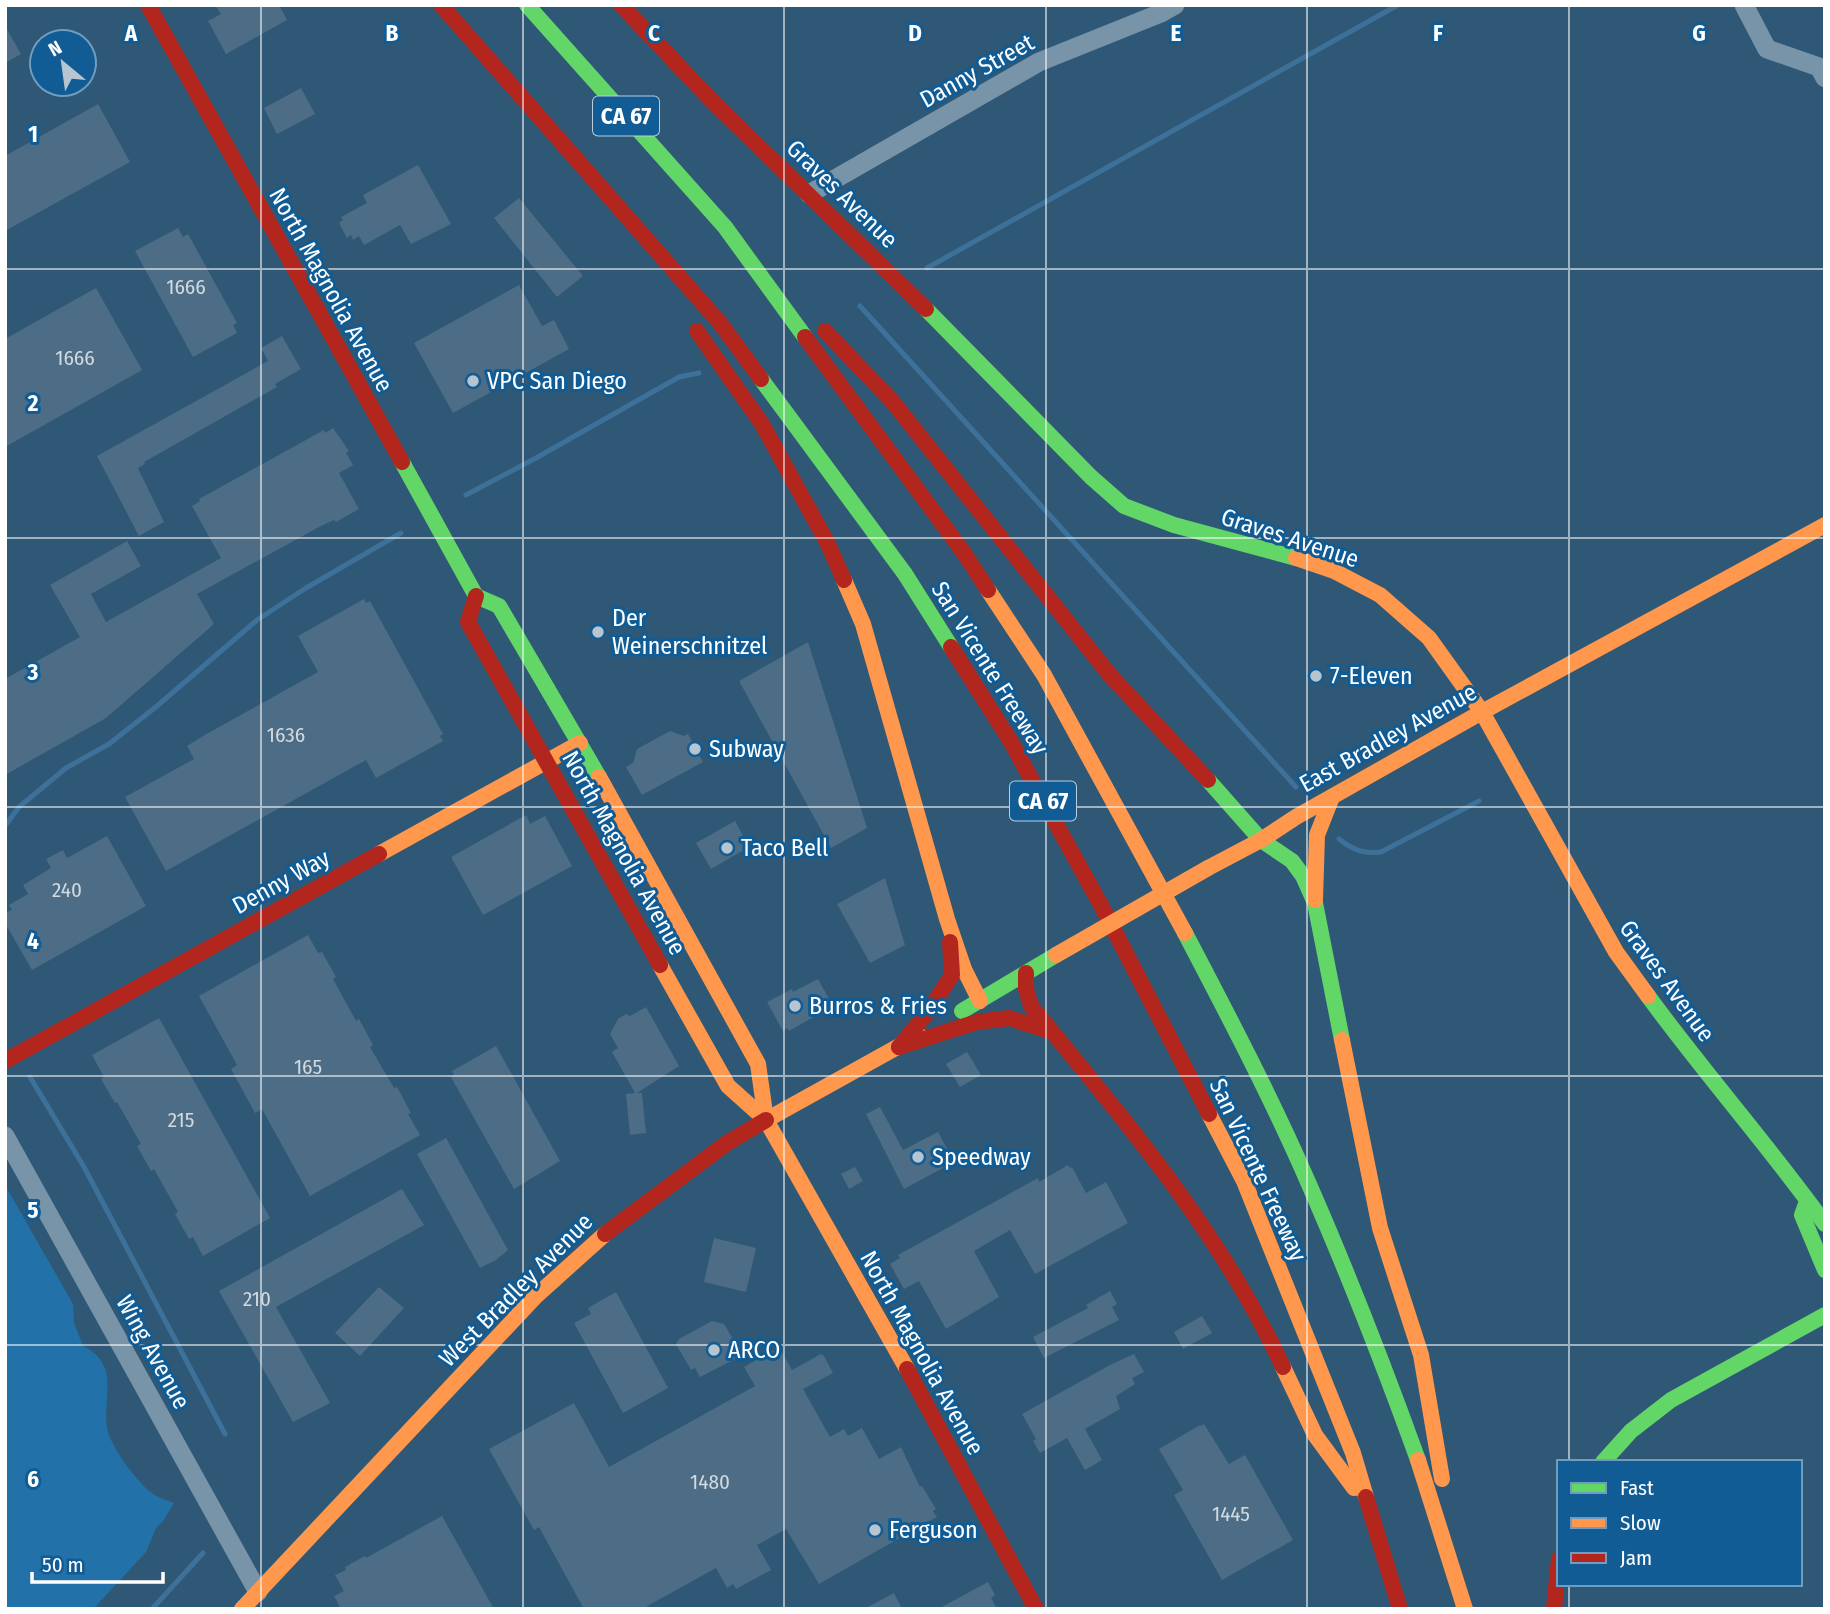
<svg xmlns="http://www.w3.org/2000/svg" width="1830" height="1614" font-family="'Fira Sans Condensed',sans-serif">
  <rect width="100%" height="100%" fill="#2f5876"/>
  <path fill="#2272a9" d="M5 1185 73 1304 74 1323 83 1346C121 1365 102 1396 107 1428 111 1448 135 1478 149 1491 156 1497 166 1500 174 1503L163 1521 156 1528 146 1552 93 1609H5Z"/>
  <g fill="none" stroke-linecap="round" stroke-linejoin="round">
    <g stroke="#3e7199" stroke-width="5">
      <path d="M927 268 1398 5"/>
      <path d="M860 306 1296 787"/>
      <path d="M466 495 536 458 679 377 699 373"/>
      <path d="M5 826 19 807 66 768 109 744 157 706 257 620 306 588 401 533"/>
      <path d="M1339 839C1353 850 1363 854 1381 852L1479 801"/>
      <path d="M30 1077 84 1167 225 1434"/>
      <path d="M152 1609 203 1553"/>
    </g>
  </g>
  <g fill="#4c6d85">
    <path d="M215 5H279L287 20 226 54 208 21 221 14Z"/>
    <path d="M5 26 21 54 5 63Z"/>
    <path d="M301 88 315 114 277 134 264 108Z"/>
    <path d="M98 104 130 162 5 231V156Z"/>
    <path d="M418 165 451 224 411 244 400 225 364 245 359 236 353 240 351 235 347 238 339 223 343 220 341 217 367 203 363 195Z"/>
    <path d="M519 198 583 276 557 297 494 218Z"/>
    <path d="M178 228 183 237 188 234 237 323 233 325 237 333 193 357 135 251Z"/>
    <path d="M519 285 542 326 554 320 569 349 453 413 414 343Z"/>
    <path d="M96 288 142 370 5 447V339Z"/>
    <path d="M282 336 301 369 275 384 277 387 144 462 145 464 138 468 164 522 139 536 97 456 268 361 261 348Z"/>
    <path d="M333 428 349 451 346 453 353 465 339 473 359 509 336 522 334 520 319 527 197 594 214 624 106 718 5 775V679L80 637 50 585 127 541 141 566 91 594 106 622 221 558 192 506 200 501 199 499 324 430 325 433Z"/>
    <path d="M364 599 366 603 370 601 443 734 440 736 443 741 376 778 366 760 166 871 125 797 194 759 187 746 203 736 318 672 298 636Z"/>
    <path d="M808 642 867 828 831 848 739 681Z"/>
    <path d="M670 731 684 736 688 734 703 762 642 795 626 767 633 763 637 749Z"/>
    <path d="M526 815 530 824 545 816 572 866 483 915 451 857Z"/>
    <path d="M735 821 749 847 711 869 696 843Z"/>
    <path d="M107 836 146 906 32 970 5 923V913L12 910 9 905 28 894 23 885 51 868 46 859 63 850 67 858Z"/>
    <path d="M885 878 905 945 870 963 837 904Z"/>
    <path d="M308 935 318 953 322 952 336 977 333 979 356 1021 359 1019 373 1045 370 1047 394 1088 397 1087 411 1113 408 1114 420 1135 310 1196 262 1109 255 1113 231 1069 237 1065 199 996Z"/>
    <path d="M818 979 833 1006 789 1031 787 1028 783 1031 767 1002 792 989 793 992Z"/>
    <path d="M646 1007 679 1066 637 1093H642L646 1133 630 1135 626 1094 635 1093 612 1052 618 1048 610 1034 618 1019 626 1014 630 1016Z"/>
    <path d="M159 1018 270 1218 203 1256 193 1237 189 1239 175 1214 178 1212 154 1169 151 1171 137 1146 141 1144 117 1102 115 1103 101 1079 104 1077 92 1055Z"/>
    <path d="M496 1046 560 1161 514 1189 451 1077 454 1075 452 1071Z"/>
    <path d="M967 1052 981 1075 960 1087 946 1064Z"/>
    <path d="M880 1107 903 1150 938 1132 954 1162 904 1189 866 1114Z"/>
    <path d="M446 1138 508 1250 496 1260 480 1268 417 1154Z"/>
    <path d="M1068 1165 1070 1168 1072 1167 1086 1193 1106 1182 1128 1223 1035 1274 1010 1230 974 1251 999 1297 946 1329 919 1281 904 1289 890 1264 900 1258 898 1255 1038 1178 1039 1182Z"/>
    <path d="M855 1167 863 1181 849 1189 841 1174Z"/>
    <path d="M402 1189 424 1225 276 1307 330 1403 293 1422 219 1291Z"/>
    <path d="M714 1238 756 1248 746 1292 704 1282Z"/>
    <path d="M379 1287 404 1308 360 1356 335 1333Z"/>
    <path d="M1110 1291 1117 1304 1112 1307 1119 1320 1044 1358 1033 1337 1088 1308 1086 1305Z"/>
    <path d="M616 1292 668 1388 623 1413 574 1323 591 1314 588 1308Z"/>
    <path d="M1202 1316 1212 1333 1183 1349 1174 1332Z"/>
    <path d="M712 1321 724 1324 736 1344 741 1341 747 1353 700 1377 695 1368 691 1370 676 1344 679 1339Z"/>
    <path d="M779 1347 792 1370 821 1354 824 1356 833 1373 803 1389 830 1437 844 1429 848 1436 862 1428 879 1459 901 1447 920 1487 922 1486 936 1509 933 1511 937 1517 930 1521 932 1524 907 1538 905 1535 819 1584 786 1529 757 1545 771 1570 736 1589 733 1584 727 1588 716 1568 642 1609H584L539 1527 534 1530 489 1449 574 1403 609 1467 755 1386 744 1367Z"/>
    <path d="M1134 1354 1144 1372 1132 1378 1135 1384 1116 1396 1120 1409 1085 1429 1102 1460 1085 1470 1067 1438 1040 1453 1033 1441 1036 1439 1022 1414 1110 1365Z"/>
    <path d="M1204 1424 1229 1464 1245 1455 1293 1540 1222 1580 1174 1495 1183 1490 1159 1449 1200 1425 1201 1426Z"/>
    <path d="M442 1516 494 1609H341L334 1596 344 1591 335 1575 346 1570 345 1567 365 1556 366 1558Z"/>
    <path d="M988 1582 995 1595 991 1598 997 1609H938Z"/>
    <path d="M894 1593 902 1609H864Z"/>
  </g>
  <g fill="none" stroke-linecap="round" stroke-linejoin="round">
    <g stroke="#7894a9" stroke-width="19">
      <path d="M1744 5 1767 49 1819 67 1825 78"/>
      <path d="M809 194 1039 62 1161 13 1175 5"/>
      <path d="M5 1136 258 1592"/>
    </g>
    <g stroke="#63d668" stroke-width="16">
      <path d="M527 5 725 227 805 337"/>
      <path d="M926 309 1091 477 1124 506 1174 525 1296 558"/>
      <path d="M761 379 905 574 951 647"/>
      <path d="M402 462 476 596 499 606 599 777"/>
      <path d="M1208 780 1261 840 1292 861 1303 876 1315 903 1342 1040"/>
      <path d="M1185 933C1228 1015 1271 1097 1308 1182 1348 1273 1384 1366 1418 1460"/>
      <path d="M1648 996C1705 1074 1769 1146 1825 1224"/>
      <path d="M962 1011 1056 955"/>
      <path d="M1806 1204 1802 1215 1825 1270"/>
      <path d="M1603 1462 1631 1431 1671 1400 1825 1315"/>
    </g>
    <g stroke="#ff974d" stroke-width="16">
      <path d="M1296 558 1334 571 1380 595 1429 638 1482 712 1616 952 1648 996"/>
      <path d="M844 580 863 624 947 919 964 969 980 1001"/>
      <path d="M988 590 1044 675 1185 933"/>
      <path d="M599 777 758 1064 766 1120"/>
      <path d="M1261 840 1296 817 1482 712 1825 525"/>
      <path d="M379 854 580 743"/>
      <path d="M1208 868 1261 840"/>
      <path d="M1315 900 1317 835 1332 797"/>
      <path d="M660 965 728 1086 766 1120 907 1369"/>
      <path d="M1342 1040 1380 1228 1421 1355 1442 1479"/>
      <path d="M1209 1114 1244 1181 1353 1453 1366 1497"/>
      <path d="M766 1120 919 1035"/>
      <path d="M1283 1367 1315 1435 1354 1488"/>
      <path d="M1418 1460 1465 1609"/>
      <path d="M242 1609 536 1296 605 1234"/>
    </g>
    <g stroke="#b3261e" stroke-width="16">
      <path d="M148 5 402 462"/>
      <path d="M441 5 720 323 761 379"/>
      <path d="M621 5 713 102 926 309"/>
      <path d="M697 331 762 424 827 542 844 580"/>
      <path d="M825 331 892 401 1109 674 1208 780"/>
      <path d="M805 337 964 553 988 590"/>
      <path d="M476 596 468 622 660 965"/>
      <path d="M951 647 1011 742 1102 907 1209 1114"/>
      <path d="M1026 973V989L1031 1006C1125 1121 1220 1231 1283 1367"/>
      <path d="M899 1047 977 1022 1009 1018 1052 1032"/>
      <path d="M899 1047 928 1012 952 975 950 942"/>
      <path d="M5 1061 379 854"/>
      <path d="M605 1234 727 1143 766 1120"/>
      <path d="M907 1369 1036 1609"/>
      <path d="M1366 1497 1400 1609"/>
      <path d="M1554 1609 1559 1559"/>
    </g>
    <path stroke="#ff974d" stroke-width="16" d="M1056 955 1208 868"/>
  </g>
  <path fill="none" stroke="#fff" stroke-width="2" stroke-opacity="0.55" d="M261 5V1609M523 5V1609M784 5V1609M1046 5V1609M1307 5V1609M1569 5V1462M5 269H1825M5 538H1825M5 807H1825M5 1076H1825M5 1345H1825M1569 1584V1609"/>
  <g fill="#b6c5cf" stroke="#115c94" stroke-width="2.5">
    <circle cx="473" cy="381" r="7"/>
    <circle cx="598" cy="632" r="7"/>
    <circle cx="1316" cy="676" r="7"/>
    <circle cx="695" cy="749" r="7"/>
    <circle cx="727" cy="848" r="7"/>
    <circle cx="795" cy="1006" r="7"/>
    <circle cx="918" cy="1157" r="7"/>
    <circle cx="714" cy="1350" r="7"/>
    <circle cx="875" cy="1530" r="7"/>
  </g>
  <g text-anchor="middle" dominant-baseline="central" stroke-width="6" stroke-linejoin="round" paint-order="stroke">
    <g font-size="21" fill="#d2dae0">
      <text x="186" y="287">1666</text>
      <text x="75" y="358">1666</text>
      <text x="286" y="735">1636</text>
      <text x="67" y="890">240</text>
      <text x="308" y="1067">165</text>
      <text x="181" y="1120">215</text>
      <text x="257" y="1299">210</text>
      <text x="710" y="1482">1480</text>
      <text x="1231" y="1514">1445</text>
    </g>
    <g fill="#115c94" stroke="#b8cedf" stroke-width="2">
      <rect x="593" y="96.5" width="66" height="39" rx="5"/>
      <rect x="1010" y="781.5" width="66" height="39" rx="5"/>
    </g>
    <g font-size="23" font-weight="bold" fill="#fff">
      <text x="626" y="116">CA 67</text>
      <text x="1043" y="801">CA 67</text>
    </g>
    <g font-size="24" fill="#fff" stroke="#115c94">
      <text transform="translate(977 71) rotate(-29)">Danny Street</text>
      <text transform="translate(842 194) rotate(44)">Graves Avenue</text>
      <text transform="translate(331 290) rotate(61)">North Magnolia Avenue</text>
      <text transform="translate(1290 538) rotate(18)">Graves Avenue</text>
      <text transform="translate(990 668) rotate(58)">San Vicente Freeway</text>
      <text transform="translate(1388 738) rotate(-29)">East Bradley Avenue</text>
      <text transform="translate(624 853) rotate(61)">North Magnolia Avenue</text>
      <text transform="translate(281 882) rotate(-29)">Denny Way</text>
      <text transform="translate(1667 981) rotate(54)">Graves Avenue</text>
      <text transform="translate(1258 1170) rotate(65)">San Vicente Freeway</text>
      <text transform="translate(516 1290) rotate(-45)">West Bradley Avenue</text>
      <text transform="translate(153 1352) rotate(61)">Wing Avenue</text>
      <text transform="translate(922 1353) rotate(61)">North Magnolia Avenue</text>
    </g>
    <g font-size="24" fill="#fff" stroke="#115c94" text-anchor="start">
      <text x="487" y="381">VPC San Diego</text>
      <text x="612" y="618">Der<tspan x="612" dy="28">Weinerschnitzel</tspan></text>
      <text x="1330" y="676">7-Eleven</text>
      <text x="709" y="749">Subway</text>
      <text x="741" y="848">Taco Bell</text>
      <text x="809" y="1006">Burros &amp; Fries</text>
      <text x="932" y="1157">Speedway</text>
      <text x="728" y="1350">ARCO</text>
      <text x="889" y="1530">Ferguson</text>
    </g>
  </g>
  <g font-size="23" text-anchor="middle" font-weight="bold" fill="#fff" stroke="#115c94" stroke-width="6" stroke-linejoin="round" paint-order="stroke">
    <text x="131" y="41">A</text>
    <text x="392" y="41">B</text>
    <text x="654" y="41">C</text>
    <text x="915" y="41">D</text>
    <text x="1176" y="41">E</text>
    <text x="1438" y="41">F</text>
    <text x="1699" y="41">G</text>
    <text x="33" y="142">1</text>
    <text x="33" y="411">2</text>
    <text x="33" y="680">3</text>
    <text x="33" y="949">4</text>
    <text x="33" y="1218">5</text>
    <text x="33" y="1487">6</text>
  </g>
  <rect width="1830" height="1614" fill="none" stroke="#ffffff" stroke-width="14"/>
  <rect x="1557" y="1460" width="245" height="126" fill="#115c94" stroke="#709dbf" stroke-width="2"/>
  <rect x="1571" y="1483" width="35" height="10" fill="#63d668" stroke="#709dbf" stroke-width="2"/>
  <text x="1620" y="1495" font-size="21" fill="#ffffff">Fast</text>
  <rect x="1571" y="1518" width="35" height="10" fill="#ff974d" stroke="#709dbf" stroke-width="2"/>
  <text x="1620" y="1530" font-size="21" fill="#ffffff">Slow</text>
  <rect x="1571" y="1553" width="35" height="10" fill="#b3261e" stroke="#709dbf" stroke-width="2"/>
  <text x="1620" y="1565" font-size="21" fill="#ffffff">Jam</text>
  <g transform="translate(63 63) rotate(331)"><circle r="33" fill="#115c94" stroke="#709dbf" stroke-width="2"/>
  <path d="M0-5L12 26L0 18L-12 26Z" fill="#b6c5cf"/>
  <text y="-10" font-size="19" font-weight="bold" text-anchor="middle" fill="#ffffff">N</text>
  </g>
  <path d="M32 1572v10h131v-10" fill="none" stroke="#ffffff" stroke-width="3.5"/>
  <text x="42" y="1572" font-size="21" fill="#ffffff" stroke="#115c94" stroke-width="5" paint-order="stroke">50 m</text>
</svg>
